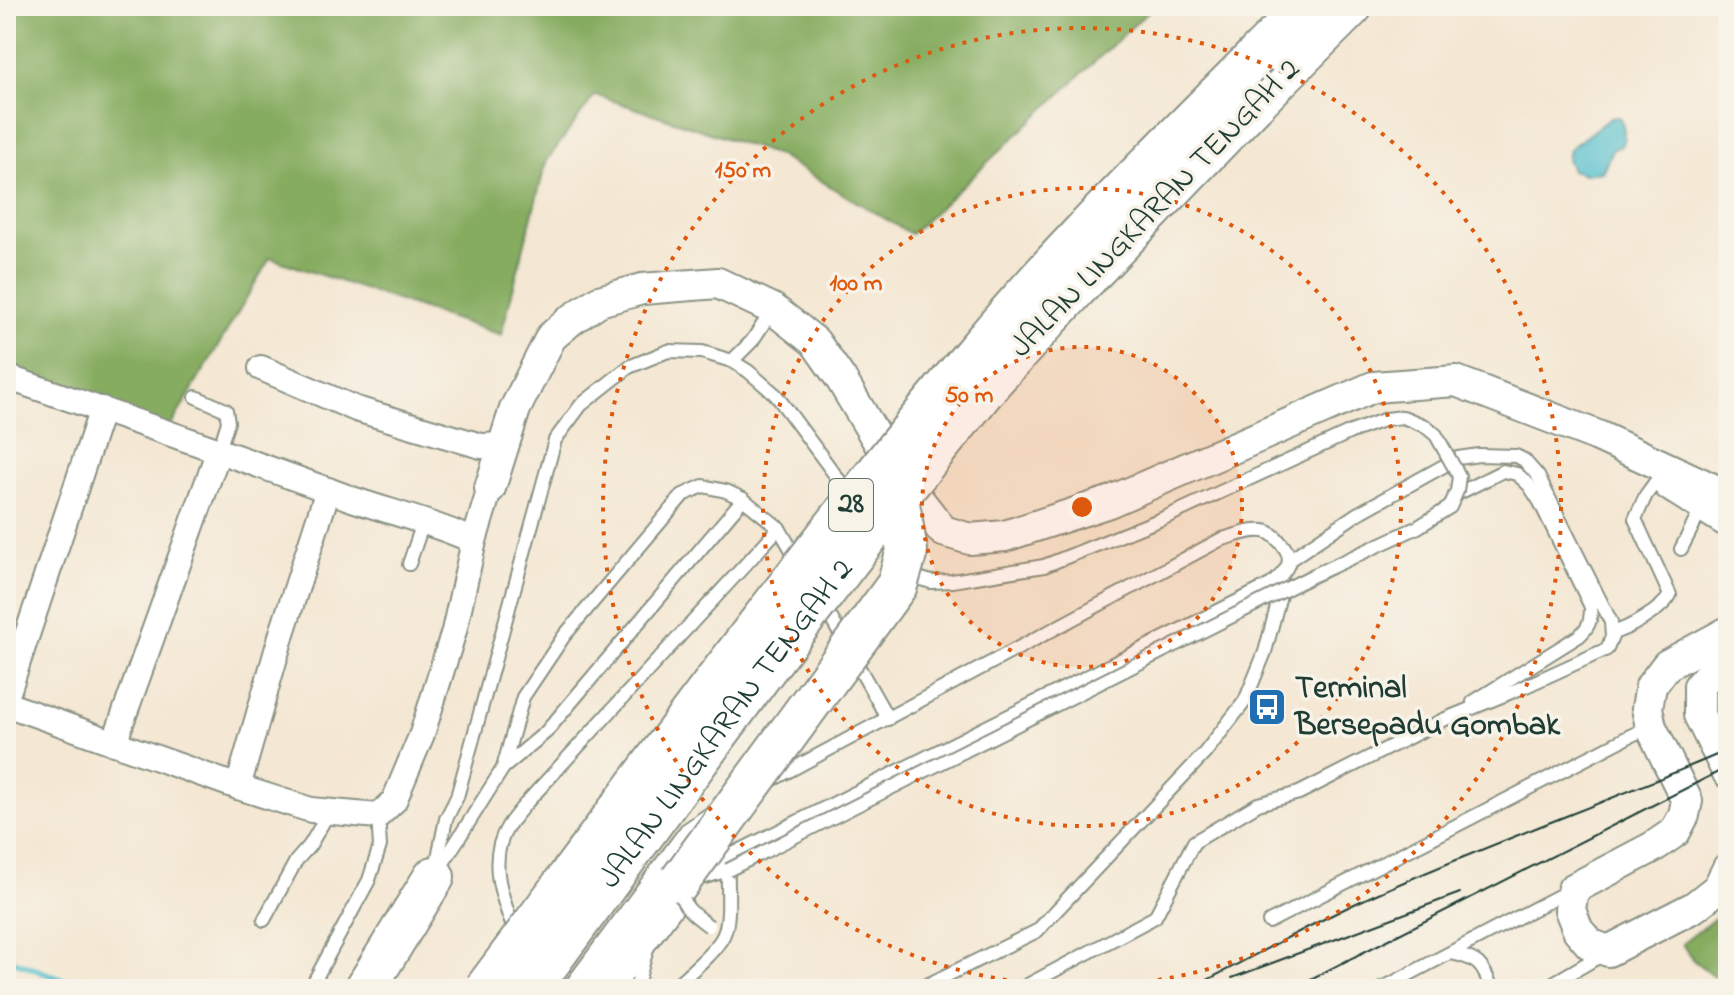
<svg xmlns="http://www.w3.org/2000/svg" width="1734" height="995" font-family="'Indie Flower',sans-serif">
  <rect width="100%" height="100%" fill="#f7f3e8"/>
  <filter id="ink" filterUnits="userSpaceOnUse"><feTurbulence type="fractalNoise" baseFrequency=".0125" numOctaves="2"/><feDisplacementMap in="SourceGraphic" scale="16" xChannelSelector="R" yChannelSelector="G"/><feConvolveMatrix kernelMatrix="1 2 1 2 8 2 1 2 1" color-interpolation-filters="sRGB"/></filter>
  <filter id="wash" filterUnits="userSpaceOnUse"><feTurbulence type="fractalNoise" baseFrequency=".006" numOctaves="4" result="noise"/><feDisplacementMap in="SourceGraphic" scale="32" xChannelSelector="R" yChannelSelector="G"/><feGaussianBlur stdDeviation="1.8" result="paint"/><feColorMatrix in="noise" values="0 0 0 0 0 0 0 0 0 0 0 0 0 0 0 0 0 1.4 0 .05"/><feComposite in="paint" operator="in"/></filter>
  <g filter="url(#wash)">
    <rect width="100%" height="100%" fill="#f4e7d3"/>
    <g fill="#86ac61" stroke="#52744a" stroke-width="2">
      <path d="M6 6H1154L911 234 777 155 595 95 546 162 501 335 270 258 169 429 6 369Z"/>
      <path d="M1728 908V987L1693 960 1682 944Z"/>
    </g>
    <path fill="#54c0cd" stroke="#3a7e80" stroke-width="2" d="M1620 117C1624 128 1626 135 1621 146L1612 150 1602 172 1584 174 1572 170 1567 159 1569 149 1610 118Z"/>
    <g fill="none" stroke-linecap="round" stroke-linejoin="round">
      <path stroke="#54c0cd" stroke-width="6" d="M6 958 86 989"/>
    </g>
  </g>
  <g filter="url(#ink)">
    <g fill="none" stroke-linecap="round" stroke-linejoin="round">
      <defs>
        <g id="service">
          <path d="M732 361 752 341 773 309"/>
          <path d="M196 397 226 410 228 422 219 450"/>
          <path d="M1455 495 1503 471 1517 474 1529 485 1540 502 1591 607C1591 621 1589 627 1579 636L1473 702"/>
          <path d="M1681 549 1703 506"/>
          <path d="M409 564 423 523"/>
          <path d="M908 569 918 578 931 582 952 581 1044 566"/>
          <path d="M823 604 888 719"/>
          <path d="M1612 633C1628 629 1662 610 1670 595L1635 519 1646 495 1662 473"/>
          <path d="M503 768 546 732 743 499"/>
          <path d="M438 871 503 768 523 697 564 636 683 495 703 486 726 491 743 499 779 528 798 561"/>
          <path d="M435 872 446 819 457 797 555 440 581 405 629 367 668 351 702 352 732 361 748 371 776 395 850 495"/>
          <path d="M707 873 725 858 1272 584C1287 570 1297 560 1280 542 1276 537 1270 532 1264 531 1250 529 1233 536 1220 540L770 781"/>
          <path d="M264 920 296 861 310 845 329 812"/>
          <path d="M1269 922 1632 735 1651 727"/>
          <path d="M516 935C503 900 486 861 508 826 514 817 521 809 528 801L779 528"/>
          <path d="M1451 953C1478 959 1482 963 1492 989"/>
          <path d="M310 989 369 880 380 846 378 816"/>
          <path d="M568 989 686 830 712 812"/>
          <path d="M636 989 647 949"/>
          <path d="M671 989C685 977 718 950 724 934 731 917 727 888 728 870L705 877"/>
          <path d="M919 989 1037 931 1204 754 1245 701 1265 652 1283 584"/>
          <path d="M1020 989 1155 917 1194 842 1258 804 1299 793 1443 720 1526 686 1607 649 1612 637 1611 622 1538 476 1524 460 1516 456 1479 455 1458 458 1357 514 1289 560"/>
          <path d="M1381 989 1570 890"/>
          <path d="M1543 989 1605 953"/>
        </g>
        <g id="minor">
          <path d="M261 368 356 409 481 446 504 445"/>
          <path d="M6 380 12 379C126 418 239 457 352 499 393 513 435 523 474 541"/>
          <path d="M6 698 102 409"/>
          <path d="M6 704 238 787 311 810 378 816 394 801 422 734 454 631 474 541 490 488"/>
          <path d="M114 743 219 450"/>
          <path d="M238 787 282 633 328 490"/>
        </g>
        <g id="tertiary">
          <path d="M1669 485 1728 522"/>
          <path d="M490 488 515 409 551 337 571 320 599 301 642 289 718 283 773 309 815 342 841 379 896 471 943 531 970 539 1005 536 1109 502 1373 387 1456 381 1598 436 1728 496"/>
          <path d="M1728 632 1667 665 1651 686 1647 708 1651 727 1687 801 1684 815 1675 832 1653 847 1573 889 1570 910 1578 930 1590 944 1608 951 1694 907 1718 888 1728 868"/>
          <path d="M1728 657 1721 661 1699 686V715L1728 773"/>
        </g>
        <g id="trunk">
          <path d="M1257 55 1306 6"/>
          <path d="M1253 105 1352 6"/>
          <path d="M365 989 434 877"/>
          <path d="M599 989 680 881"/>
        </g>
      </defs>
      <use href="#service" stroke="#8a9284" stroke-width="16"/>
      <use href="#minor" stroke="#8a9284" stroke-width="28"/>
      <use href="#tertiary" stroke="#8a9284" stroke-width="34"/>
      <use href="#trunk" stroke="#8a9284" stroke-width="44"/>
      <use href="#service" stroke="#fff" stroke-width="12"/>
      <use href="#minor" stroke="#fff" stroke-width="24"/>
      <use href="#tertiary" stroke="#fff" stroke-width="30"/>
      <use href="#trunk" stroke="#fff" stroke-width="40"/>
      <g stroke="#1f3d34" stroke-width="2">
        <path d="M1232 978 1460 893"/>
        <path d="M1190 989C1251 958 1311 923 1374 895 1490 843 1611 801 1728 750"/>
        <path d="M1291 989 1728 767"/>
      </g>
      <defs>
        <g id="service-bridge">
          <path d="M728 870 1314 575 1418 527 1450 507 1457 491 1459 476 1436 435 1425 426 1403 417 1386 419 1351 432 1164 518 1044 566"/>
          <path d="M679 888C682 907 694 915 709 926"/>
        </g>
        <g id="trunk-bridge">
          <path d="M680 881 897 585 907 551 898 497"/>
          <path d="M485 989C644 776 801 560 972 356 1060 250 1160 153 1257 55"/>
          <path id="s1" d="M530 989 765 670 898 497 993 380 1075 290 1253 105"/>
        </g>
      </defs>
      <use href="#service-bridge" stroke="#8a9284" stroke-width="16" stroke-linecap="butt"/>
      <use href="#trunk-bridge" stroke="#8a9284" stroke-width="44" stroke-linecap="butt"/>
      <use href="#service-bridge" stroke="#fff" stroke-width="12"/>
      <use href="#trunk-bridge" stroke="#fff" stroke-width="40"/>
    </g>
  </g>
  <circle cx="1082" cy="507" r="160" fill="#de580e" fill-opacity=".12"/>
  <g fill="none" stroke="#de580e" stroke-width="4" stroke-dasharray="4 8">
    <circle cx="1082" cy="507" r="160"/>
    <circle cx="1082" cy="507" r="319"/>
    <circle cx="1082" cy="507" r="479"/>
  </g>
  <defs>
    <symbol id="bus-square" viewBox="-11 -11 22 22"><rect x="-9" y="-9" width="18" height="18" rx="4" fill="#1f6fb2" stroke="#f7f3e8"/><path d="M-5-6H5V4H4V6H2V4H-2V6H-4V4H-5ZM-3.5-4V0h7V-4ZM-3.5 1.2v1.5H-2V1.2ZM2 1.2v1.5H3.5V1.2Z" fill="#fff"/></symbol>
  </defs>
  <g fill-rule="evenodd">
    <use href="#bus-square" x="1245" y="685" width="44" height="44"/>
  </g>
  <g text-anchor="middle" dominant-baseline="central" stroke-width="7" stroke-linejoin="round" paint-order="stroke">
    <rect fill="#f7f3e8" stroke="#60746a" stroke-width="2" x="829" y="479" width="44" height="52" rx="6"/>
    <g font-size="30" font-weight="bold" fill="#1f3d34">
      <text x="851" y="505">28</text>
    </g>
    <g font-size="32" fill="#1f3d34" stroke="#f7f3e8">
      <text transform="translate(1156 209) rotate(-46)">JALAN LINGKARAN TENGAH 2</text>
      <text stroke="none"><textPath href="#s1" startOffset="330">JALAN LINGKARAN TENGAH 2</textPath></text>
    </g>
    <g font-size="32" font-weight="bold" fill="#1f3d34" stroke="#f7f3e8" text-anchor="start">
      <text x="1295" y="689">Terminal<tspan x="1295" dy="37">Bersepadu Gombak</tspan></text>
    </g>
  </g>
  <circle cx="1082" cy="507" r="12" fill="#de580e" stroke="#f7f3e8" stroke-width="4"/>
  <g font-size="24" text-anchor="middle" font-weight="bold" fill="#de580e" stroke="#f7f3e8" stroke-width="7" stroke-linejoin="round" paint-order="stroke">
    <text x="743" y="177">150 m</text>
    <text x="856" y="290">100 m</text>
    <text x="969" y="402">50 m</text>
  </g>
  <rect width="1734" height="995" fill="none" stroke="#f7f3e8" stroke-width="32"/>
</svg>
